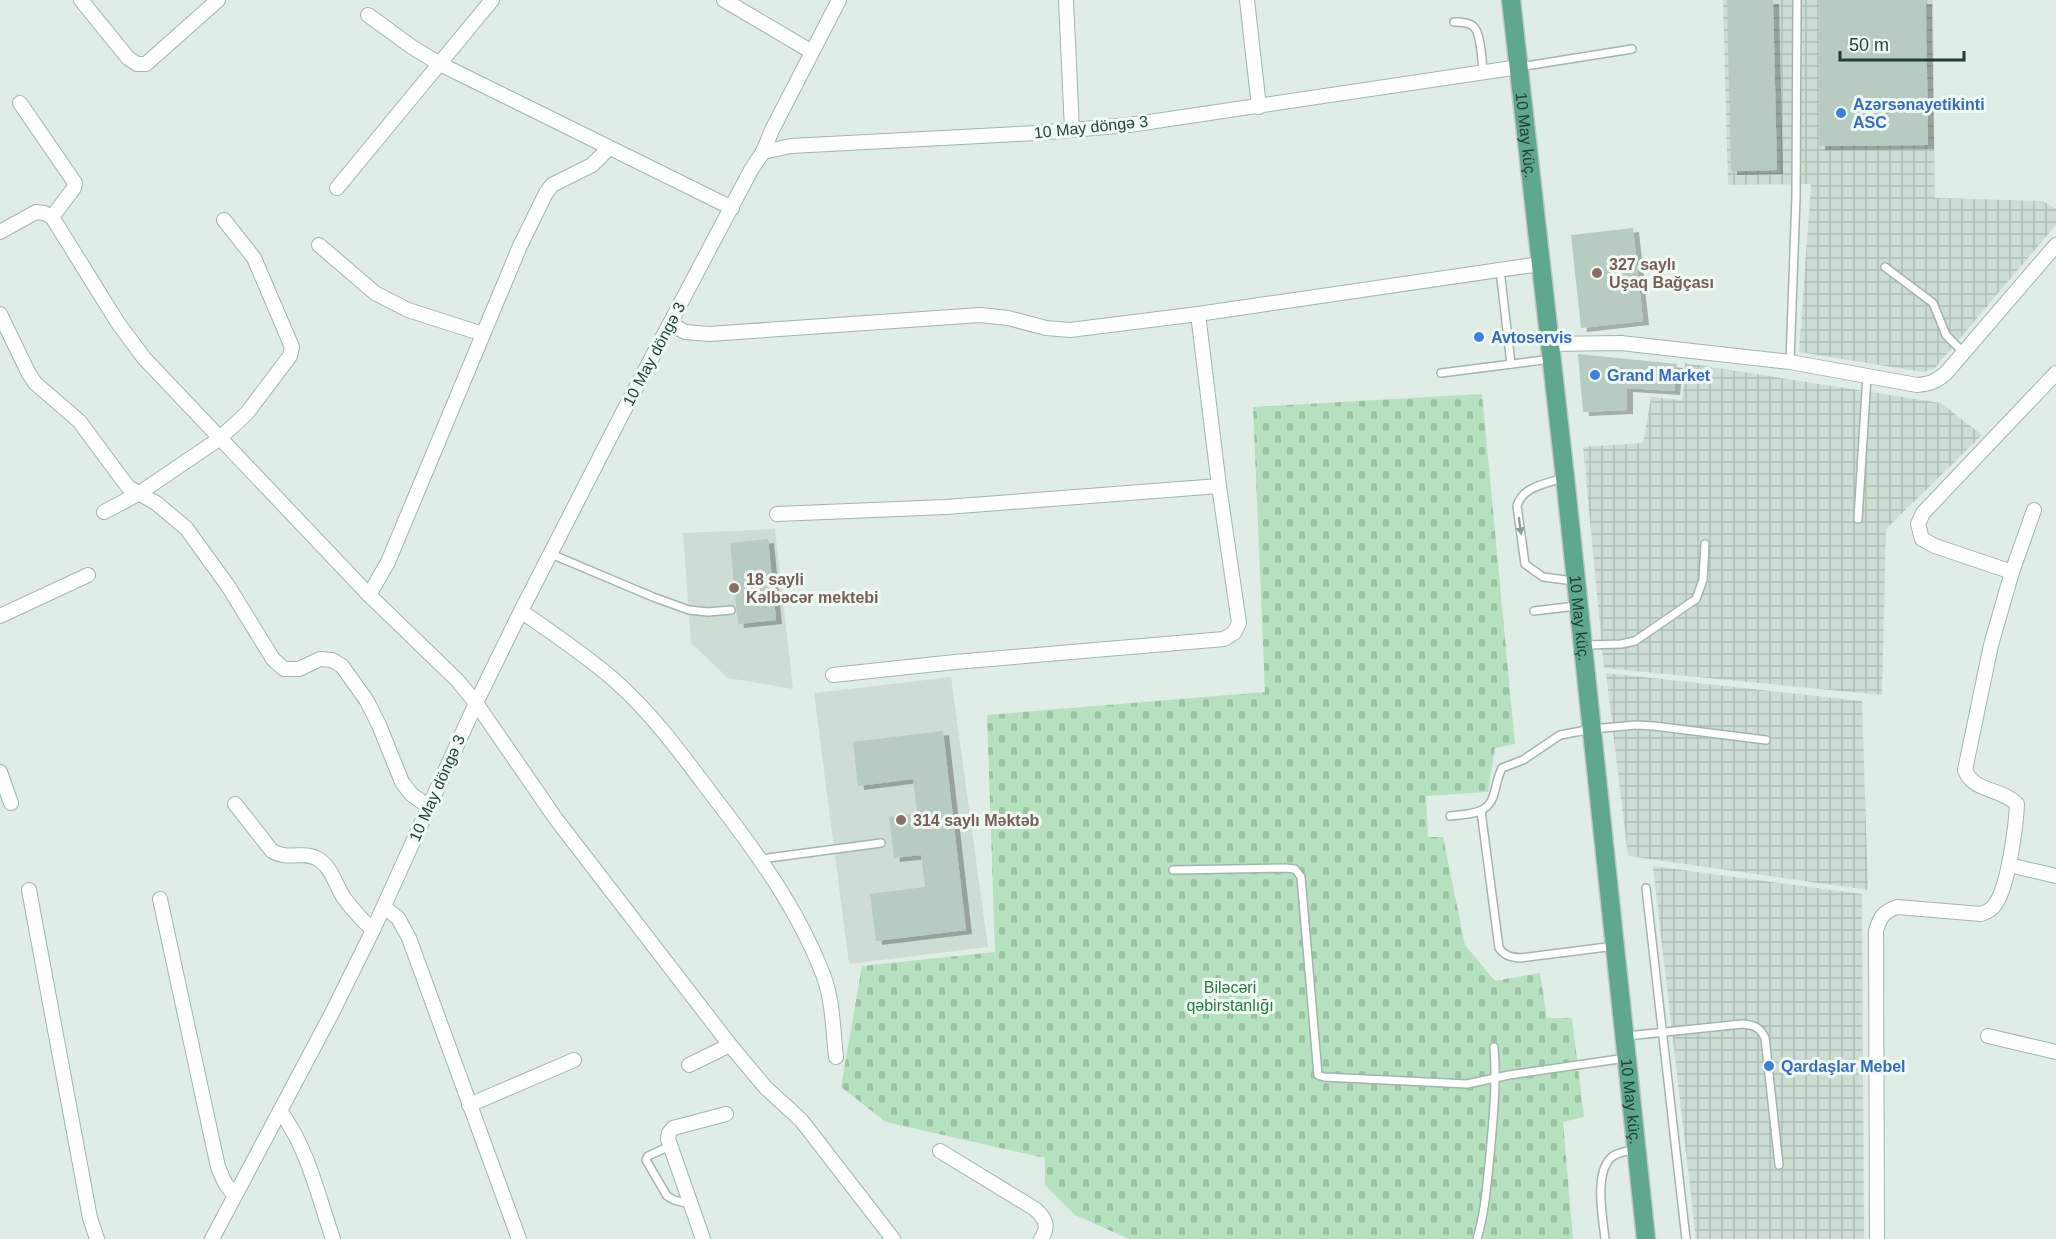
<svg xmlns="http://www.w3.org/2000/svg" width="2056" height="1239" font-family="Arial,sans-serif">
  <defs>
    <pattern id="industrial-grid" width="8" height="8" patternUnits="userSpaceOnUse" patternTransform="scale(1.5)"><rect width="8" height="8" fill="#ceddd4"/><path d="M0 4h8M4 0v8" fill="none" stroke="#b0bfb6"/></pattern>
    <pattern id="cemetery-stones" width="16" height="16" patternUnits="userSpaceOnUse" patternTransform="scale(1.5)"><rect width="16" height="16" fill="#b6e1be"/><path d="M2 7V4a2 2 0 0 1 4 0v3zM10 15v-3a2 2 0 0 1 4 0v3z" fill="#9cc2a4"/></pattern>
    <filter id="shadow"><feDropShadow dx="6" dy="4" stdDeviation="0" flood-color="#0004"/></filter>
  </defs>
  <rect width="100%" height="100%" fill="#e0ede6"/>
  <g fill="#ceddd4">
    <path d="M775 529 793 689 728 678 691 643 683 533Z"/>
    <path d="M951 677 988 947 849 964 814 693Z"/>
  </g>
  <g fill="url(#industrial-grid)">
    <path d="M1723 0H1933L1935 198 2043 201 2056 209V225L1934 369 1923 372 1799 352 1811 184 1728 185Z"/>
    <path d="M1685 363 1941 403 1982 435 1886 529 1882 695 1604 668 1583 447 1643 443 1651 397 1682 400Z"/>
    <path d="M1606 673 1862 701 1868 890 1628 856Z"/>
    <path d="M1653 866 1862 894 1864 1239H1696Z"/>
  </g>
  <path fill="url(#cemetery-stones)" d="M1482 394 1515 744 1495 748 1488 792 1426 796 1428 837H1443L1465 945 1495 981 1540 973 1547 1018H1572L1584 1117 1563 1122 1573 1239H1129L1075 1215 1045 1185V1158L886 1122 841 1087 862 966 995 952 987 715 1265 692 1253 407Z"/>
  <g fill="#b7cbc1" filter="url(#shadow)">
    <path d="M1727 0H1773L1777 170 1731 171Z"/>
    <path d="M1818 0H1926L1928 145 1819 146Z"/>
    <path d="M1633 228 1643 321 1581 328 1571 235Z"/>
    <path d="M1578 354 1677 364 1674 391 1627 388V410L1583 412Z"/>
    <path d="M768 539 776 620 738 624 730 543Z"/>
    <path d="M943 731 966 930 876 941 870 894 925 887 921 855 894 858 889 817 917 813 913 779 858 786 853 742Z"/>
  </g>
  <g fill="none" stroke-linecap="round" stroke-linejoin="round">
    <defs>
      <g id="service">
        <path d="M1454 22C1460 22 1468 22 1473 26 1481 32 1482 61 1483 72"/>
        <path d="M1519 67 1632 49"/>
        <path d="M1885 267 1933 303 1946 335 1964 353"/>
        <path d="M1500 270 1511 364"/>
        <path d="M1790 362 1796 197 1797 0"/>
        <path d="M1441 373 1551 359"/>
        <path d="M1563 478C1545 484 1522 487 1517 506L1525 564 1543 577 1574 581"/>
        <path d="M1858 519 1867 376"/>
        <path d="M551 554 653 597 689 610 708 612 731 610"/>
        <path d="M1534 611 1576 606"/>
        <path d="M1585 645 1621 644 1635 641 1696 599 1703 580 1705 544"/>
        <path d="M1481 811 1499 948C1505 956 1510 957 1520 958L1615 946"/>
        <path d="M1450 816C1466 814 1487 815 1493 797 1496 788 1497 778 1502 768L1523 760 1560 735 1592 729 1636 725 1654 726 1766 740"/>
        <path d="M761 859 881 843"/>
        <path d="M1173 870 1286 868 1295 869 1301 877 1318 1075 1324 1077 1467 1084 1509 1075 1626 1058"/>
        <path d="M1646 888 1686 1239"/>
        <path d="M1627 1036 1742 1024C1754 1025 1760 1027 1765 1038L1779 1165"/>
        <path d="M670 1146 648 1156 646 1160 667 1196 674 1200 690 1204"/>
        <path d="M1477 1239C1485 1212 1487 1184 1490 1155 1493 1119 1497 1084 1494 1047"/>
        <path d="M1605 1239C1603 1218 1593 1171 1613 1156 1619 1152 1629 1151 1636 1149"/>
      </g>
      <g id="minor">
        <path d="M81 0 128 58 137 64H146L218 0"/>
        <path d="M724 0 812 52"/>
        <path d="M1066 0 1072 130"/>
        <path d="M1247 0 1259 107"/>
        <path d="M368 15 412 47 440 64 732 208"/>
        <path d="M20 103 75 183 74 188 52 217"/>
        <path d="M763 152 772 130 839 0"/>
        <path d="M337 188 492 0"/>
        <path d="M0 232 36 212 44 213 52 217 118 323 144 358 369 595 457 680 476 703 556 819 730 1045 766 1088 801 1120 893 1239"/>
        <path d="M319 245 375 293 408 310 483 334"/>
        <path d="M0 314 28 372 35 383 79 421 128 487 156 503 186 528 228 586 273 659 284 669H299L320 659 332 660 342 666 367 701 379 725 402 782 411 794 429 807"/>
        <path d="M671 324 685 332 709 334 980 315 1008 318 1046 328 1070 330 1198 314 1540 264"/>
        <path d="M1549 344 1621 343 1790 362 1917 385C1930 384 1937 381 1946 373L2056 245"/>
        <path d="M104 512 138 494 219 439 247 413 290 356 292 347 254 258 224 220"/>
        <path d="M777 514 946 507 1219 486"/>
        <path d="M2012 572 2034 510"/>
        <path d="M369 595 388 562 520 246 546 193 552 185 592 165 609 148"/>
        <path d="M521 611C552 633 584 654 613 679 650 711 680 752 710 792 754 849 798 908 824 977 833 1002 833 1031 836 1057"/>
        <path d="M0 616 88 575"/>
        <path d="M833 675 955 662 1224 639 1234 633 1239 623 1219 486 1198 314"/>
        <path d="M0 772 11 803"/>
        <path d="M235 804 272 851C289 861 303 850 318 859 331 866 336 886 344 898 353 910 362 920 373 930"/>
        <path d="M2009 865 2056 876"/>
        <path d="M29 890 90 1218 97 1239"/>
        <path d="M160 899 218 1167 225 1183 234 1195"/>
        <path d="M384 907 398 918 409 938 519 1239"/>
        <path d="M1988 1036 2056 1052"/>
        <path d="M689 1065 730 1045"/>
        <path d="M469 1105 574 1060"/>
        <path d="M280 1111C308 1148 318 1196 333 1239"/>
        <path d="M940 1151 1035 1209C1045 1218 1050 1226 1041 1239"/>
        <path d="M212 1239 332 1013 373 930 476 703 521 611 621 416 751 170 763 152 791 146 1037 133 1129 125 1519 67"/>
        <path d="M703 1239 668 1139 669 1133 673 1128 726 1114"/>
        <path d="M1877 1239 1876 931C1880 917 1883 912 1897 907L1981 914C1988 911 1992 910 1996 903 2008 886 2016 827 2017 804 2001 788 1973 792 1965 770L1991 645 2012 572 1935 546 1922 539 1918 524 1923 513 2056 373"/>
      </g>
      <g id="primary">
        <path id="s1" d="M1511 0 1565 477 1646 1239"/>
      </g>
    </defs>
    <use href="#service" stroke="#a2b5ad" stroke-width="10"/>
    <use href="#minor" stroke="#a2b5ad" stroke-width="16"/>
    <use href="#primary" stroke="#c0c9c6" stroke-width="21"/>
    <use href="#service" stroke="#fff" stroke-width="7"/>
    <use href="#minor" stroke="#fff" stroke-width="14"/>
    <use href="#primary" stroke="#5fa88f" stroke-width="18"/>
  </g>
  <defs><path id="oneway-solid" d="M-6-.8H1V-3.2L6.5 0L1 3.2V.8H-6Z" transform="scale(1.5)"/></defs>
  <use fill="#8e9f99" href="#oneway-solid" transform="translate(1520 526) rotate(82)"/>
  <g fill="#3f7fe0" stroke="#f0f9f4" stroke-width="2">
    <circle cx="1841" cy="113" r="6"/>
    <circle cx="1479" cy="337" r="6"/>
    <circle cx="1595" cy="375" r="6"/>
    <circle cx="1769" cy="1066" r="6"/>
  </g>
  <g fill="#8d6e63" stroke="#f0f9f4" stroke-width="2">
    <circle cx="1597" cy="273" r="6"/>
    <circle cx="734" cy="588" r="6"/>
    <circle cx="901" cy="820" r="6"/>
  </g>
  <g text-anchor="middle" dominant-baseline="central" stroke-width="6" stroke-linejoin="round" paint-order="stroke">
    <g font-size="16" font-weight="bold" fill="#366cbe" stroke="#f0f9f4" text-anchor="start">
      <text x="1853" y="104">Azərsənayetikinti<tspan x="1853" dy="18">ASC</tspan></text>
      <text x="1491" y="337">Avtoservis</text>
      <text x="1607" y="375">Grand Market</text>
      <text x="1781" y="1066">Qardaşlar Mebel</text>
    </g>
    <g font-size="16" fill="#1e3f33" stroke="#f0f9f4">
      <text transform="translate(1091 127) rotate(-6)">10 May döngə 3</text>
      <text stroke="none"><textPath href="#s1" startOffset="136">10 May küç.</textPath></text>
      <text transform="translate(654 354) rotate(-62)">10 May döngə 3</text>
      <text stroke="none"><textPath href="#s1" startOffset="622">10 May küç.</textPath></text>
      <text transform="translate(437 788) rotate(-66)">10 May döngə 3</text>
      <text stroke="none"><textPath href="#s1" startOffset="1108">10 May küç.</textPath></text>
    </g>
    <g font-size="16" font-weight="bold" fill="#785e54" stroke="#f0f9f4" text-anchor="start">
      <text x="1609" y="264">327 saylı<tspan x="1609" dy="18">Uşaq Bağçası</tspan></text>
      <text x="746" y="579">18 sayli<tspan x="746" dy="18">Kəlbəcər mektebi</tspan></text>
      <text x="913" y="820">314 saylı Məktəb</text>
    </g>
    <g font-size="16" fill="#247b3e" stroke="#f0f9f4">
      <text x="1230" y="987">Biləcəri<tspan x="1230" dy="18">qəbirstanlığı</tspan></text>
    </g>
  </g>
  <path d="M1840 51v9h124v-9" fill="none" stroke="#1e3f33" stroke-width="3"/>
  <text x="1849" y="51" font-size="18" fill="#1e3f33" stroke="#f0f9f4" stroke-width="4.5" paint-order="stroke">50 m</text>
</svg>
